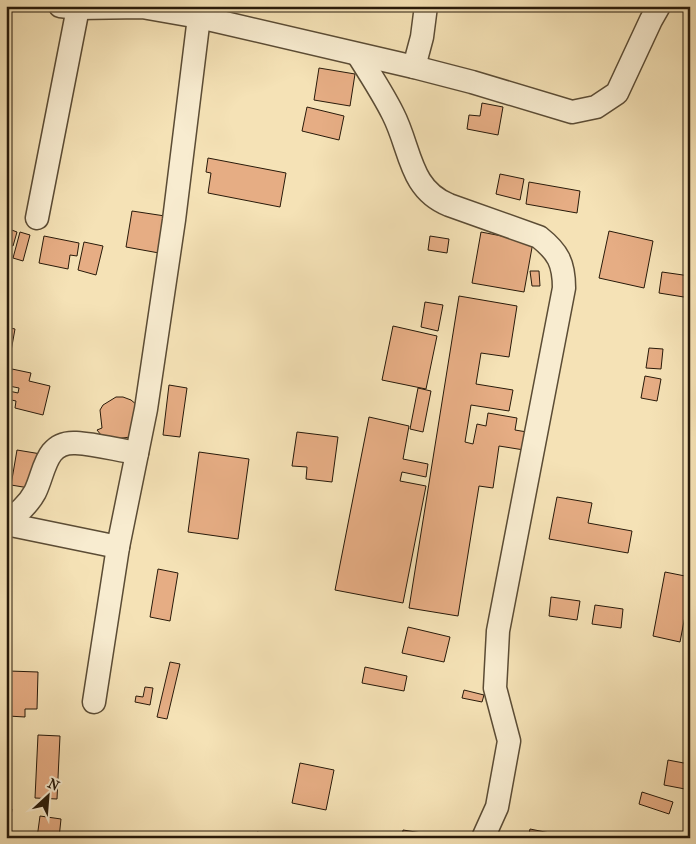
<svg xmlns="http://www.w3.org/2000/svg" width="696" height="844" font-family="'IM FELL French Canon',serif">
  <rect width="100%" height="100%" fill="#f5e2b6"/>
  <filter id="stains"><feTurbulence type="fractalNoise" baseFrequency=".004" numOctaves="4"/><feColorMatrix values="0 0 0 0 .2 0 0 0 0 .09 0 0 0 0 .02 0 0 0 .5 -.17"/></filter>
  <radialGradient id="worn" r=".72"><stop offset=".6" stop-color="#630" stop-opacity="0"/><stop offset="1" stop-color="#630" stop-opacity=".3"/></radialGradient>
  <g fill="#e6ad84" stroke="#281a0a">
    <path d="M319 68 355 74 350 106 314 100Z"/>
    <path d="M482 103 503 107 498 135 467 129 469 115 480 116Z"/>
    <path d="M307 107 344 116 339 140 302 131Z"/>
    <path d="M208 158 286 173 280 207 208 193 211 173 206 172Z"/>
    <path d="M500 174 524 179 520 200 496 194Z"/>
    <path d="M529 182 580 191 577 213 526 204Z"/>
    <path d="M132 211 165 216 159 253 126 247Z"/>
    <path d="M9 229 17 232 13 246 6 244Z"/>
    <path d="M609 231 653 241 644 288 599 278Z"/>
    <path d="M20 232 30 235 23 261 13 258Z"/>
    <path d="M481 232 533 242 524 292 472 283Z"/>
    <path d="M44 236 79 243 77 256 70 255 68 269 39 263Z"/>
    <path d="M430 236 449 239 447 253 428 250Z"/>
    <path d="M84 242 103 246 96 275 78 270Z"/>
    <path d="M530 271H539L540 286H532Z"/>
    <path d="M662 272 690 276V298L659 293Z"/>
    <path d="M459 296 517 306 509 357 481 353 476 384 513 390 509 411 471 405 465 442 473 444 477 424 486 426 488 413 517 418 515 430 527 432 524 450 499 446 493 488 479 486 458 616 409 608Z"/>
    <path d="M425 302 443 305 438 331 421 327Z"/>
    <path d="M393 326 437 336 426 389 382 380Z"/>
    <path d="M6 327 15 329 6 379Z"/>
    <path d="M649 348 663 349 661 369 646 368Z"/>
    <path d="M690 358V386L685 385Z"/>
    <path d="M12 369 31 373 29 381 50 386 43 415 15 408 16 401 7 399 9 391 18 393 19 388 9 386Z"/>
    <path d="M645 376 661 379 657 401 641 398Z"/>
    <path d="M169 385 187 388 180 437 163 435Z"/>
    <path d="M418 388 431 391 423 432 410 429Z"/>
    <path d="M116 397H123L131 400 137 405 131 437 114 439 109 436 105 440 97 430 102 428 100 410 103 405Z"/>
    <path d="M369 417 409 426 403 459 428 464 426 477 402 472 400 481 426 486 403 603 335 590Z"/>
    <path d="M297 432 338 437 332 482 306 479 307 467 292 466Z"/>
    <path d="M17 450 41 454 35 489 11 485Z"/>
    <path d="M199 452 249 459 238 539 188 532Z"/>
    <path d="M557 497 592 503 588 523 632 531 628 553 549 539Z"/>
    <path d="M158 569 178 573 170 621 150 617Z"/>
    <path d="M665 572 690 577V590L680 642 653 636Z"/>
    <path d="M551 597 580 601 577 620 549 616Z"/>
    <path d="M595 605 623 609 621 628 592 624Z"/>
    <path d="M408 627 450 637 444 662 402 653Z"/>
    <path d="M170 662 180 664 167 719 157 717Z"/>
    <path d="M365 667 407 676 404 691 362 683Z"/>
    <path d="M9 671 38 672 37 709H25V717L8 716Z"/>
    <path d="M145 687 153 688 150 705 135 702 136 696 143 697Z"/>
    <path d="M464 690 484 695 482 702 462 698Z"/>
    <path d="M38 735 60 736 57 799 35 798Z"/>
    <path d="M668 760 689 764 685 789 664 785Z"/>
    <path d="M300 763 334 770 326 810 292 803Z"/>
    <path d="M642 792 673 802 669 814 639 804Z"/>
    <path d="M6 808 12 809 8 838H6Z"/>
    <path d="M40 816 61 819 59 838H37Z"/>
    <path d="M530 829 575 838H528Z"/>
    <path d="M403 830 422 833V838H402Z"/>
    <path d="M257 832 283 838H255Z"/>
  </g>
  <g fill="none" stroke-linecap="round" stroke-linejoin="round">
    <defs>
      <g id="minor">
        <path d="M60 6 78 8 142 7 199 17 414 67 472 82 572 112 596 107 617 93 651 20 659 6"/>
        <path d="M358 55C370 74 383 94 393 114 411 149 409 189 449 205L539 237C558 252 564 263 564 288L498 631 495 688 509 741 497 807 483 838"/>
        <path d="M414 67 422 37 426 6"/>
        <path d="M37 218 78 8"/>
        <path d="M6 522C18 513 28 505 35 492 45 472 45 441 76 443 96 444 117 450 137 453"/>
        <path d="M6 524 118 547"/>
        <path d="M94 702 118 547 146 409 174 220 199 17"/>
      </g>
    </defs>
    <use href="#minor" stroke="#5b4c35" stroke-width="25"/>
    <use href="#minor" stroke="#f8ecd0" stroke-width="22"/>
  </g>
  <rect width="696" height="844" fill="none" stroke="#f5e2b6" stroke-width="25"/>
  <rect x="8" y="8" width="681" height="829" fill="none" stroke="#281a0a" stroke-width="2.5"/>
  <rect x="12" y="12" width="671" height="819" fill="none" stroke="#281a0a"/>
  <g transform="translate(48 796) rotate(26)" stroke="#f8ecd0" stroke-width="4" paint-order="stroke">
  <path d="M0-4L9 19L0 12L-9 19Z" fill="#281a0a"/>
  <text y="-8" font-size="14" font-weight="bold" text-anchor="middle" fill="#281a0a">N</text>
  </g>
  <rect width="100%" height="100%" filter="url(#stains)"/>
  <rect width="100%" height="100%" fill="url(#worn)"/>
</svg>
